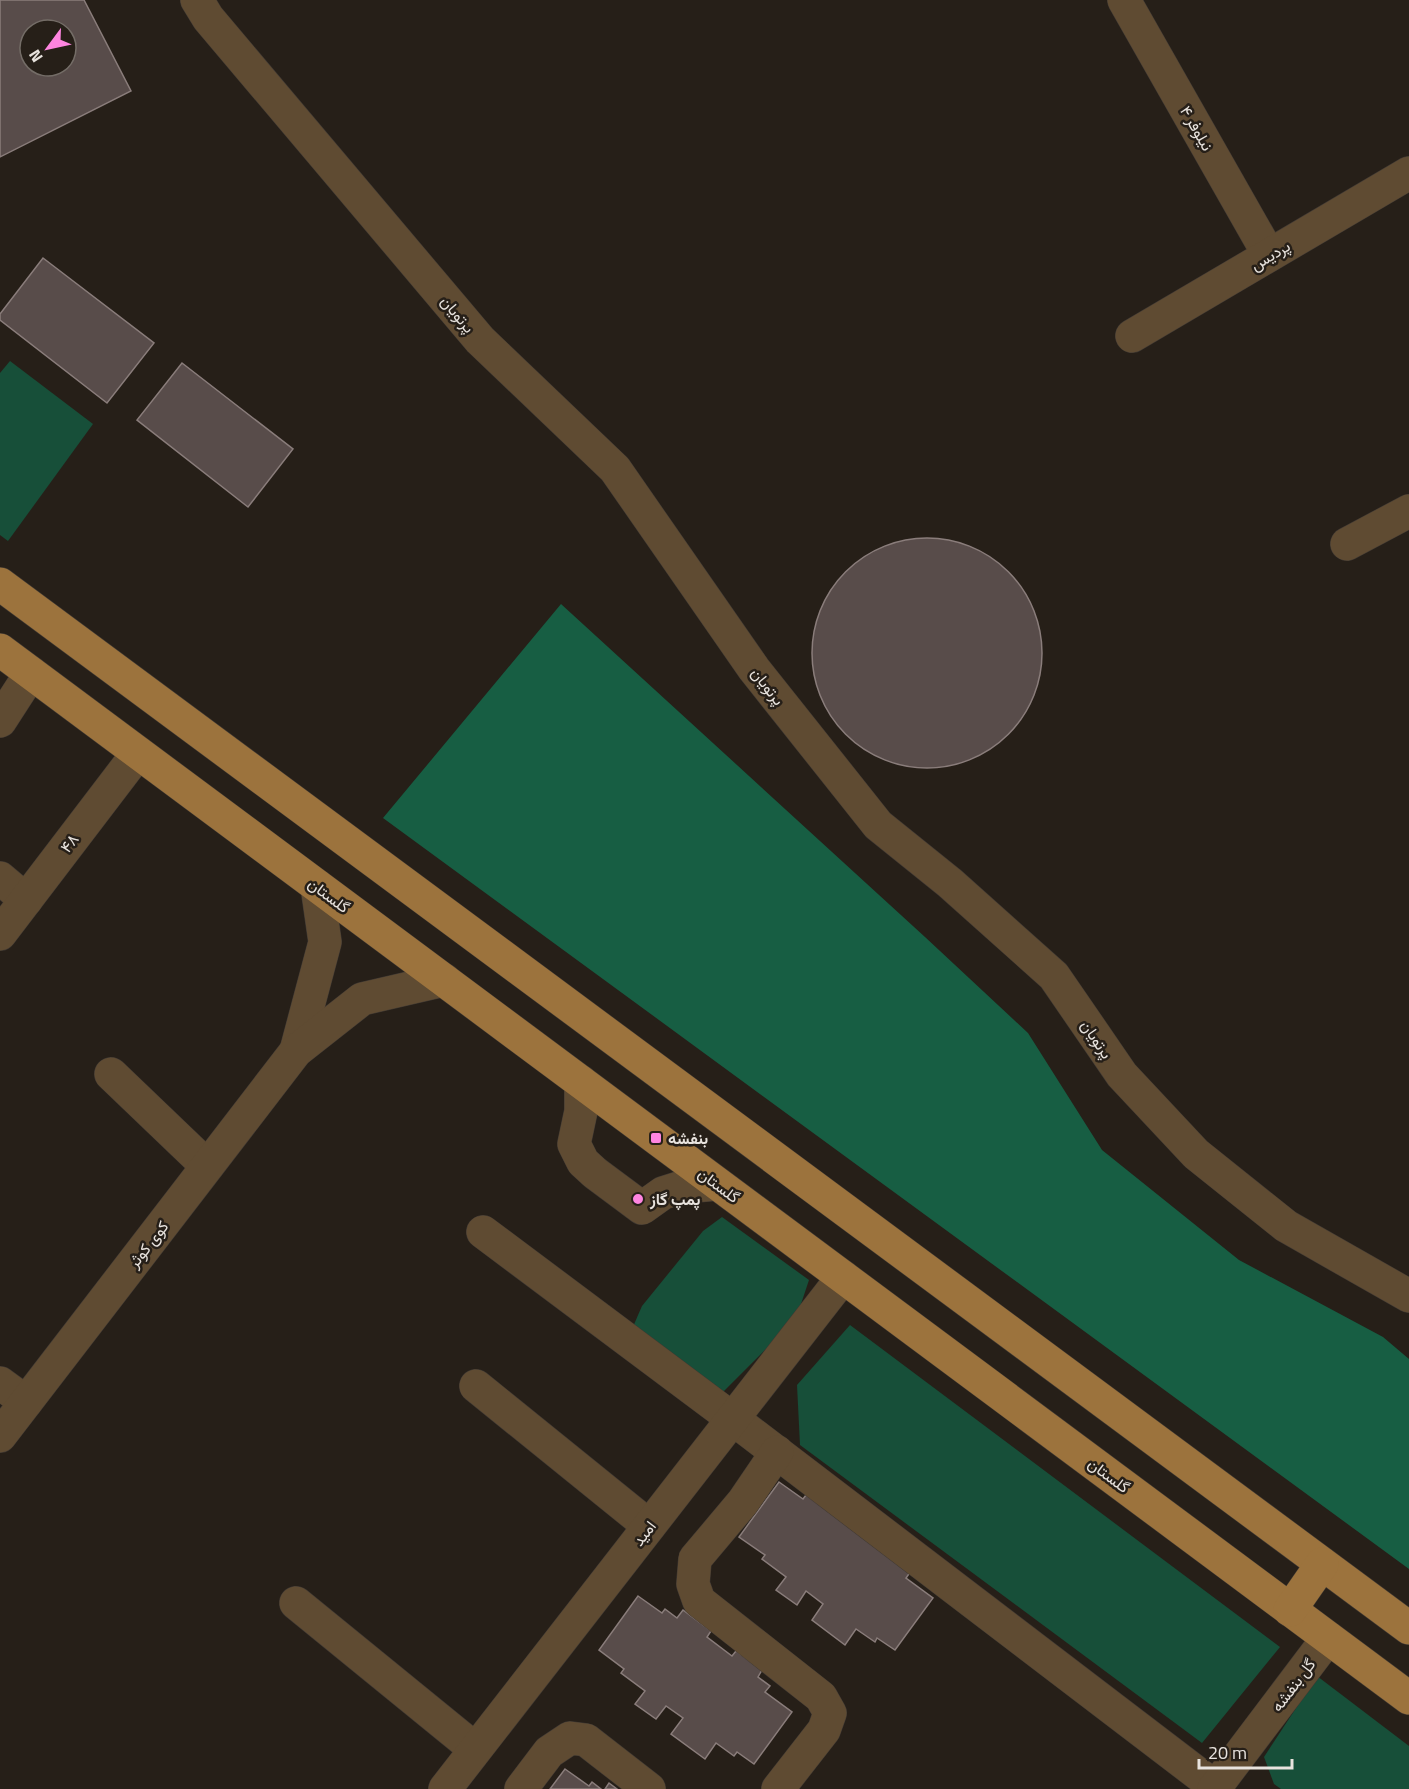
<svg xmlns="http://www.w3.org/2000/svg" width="1409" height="1789" font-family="'Titillium Web',Vazirmatn,sans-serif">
  <rect width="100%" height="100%" fill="#261f18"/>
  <g fill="#174f39">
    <path d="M10 361 93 424 8 541 0 535V373Z"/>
    <path d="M722 1217 809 1280 796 1319 720 1395 632 1329 642 1306 703 1231Z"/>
    <path d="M850 1325 1280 1647 1202 1743 800 1445 797 1385Z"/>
    <path d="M1317 1676 1409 1746V1789H1281L1274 1784 1264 1757Z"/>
  </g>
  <path fill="#175e43" d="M561 604 925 937 1028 1033 1102 1150 1239 1260 1383 1337 1409 1359V1569L383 818Z"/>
  <g fill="#584c4a" stroke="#8a7d7b" stroke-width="1.5" fill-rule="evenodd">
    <path d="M0 0H84L131 91 0 157ZM30 30H66V66H30Z"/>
    <path d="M43 258 154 343 107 403 0 320V314Z"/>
    <path d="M182 363 293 449 248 507 137 420Z"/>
    <circle cx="927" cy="653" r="115"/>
    <path d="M779 1482 803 1499 806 1495 911 1571 906 1578 933 1598 895 1650 877 1638 875 1642 856 1629 845 1645 812 1620 823 1604 806 1591 797 1605 776 1590 786 1577 762 1559 765 1555 739 1537Z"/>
    <path d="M638 1596 662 1613 665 1609 677 1618 683 1610 711 1631 707 1637 732 1656 736 1651 762 1670 758 1677 770 1686 765 1692 792 1712 754 1764 737 1752 734 1756 716 1743 705 1759 671 1734 683 1718 666 1706 656 1719 635 1704 645 1691 621 1673 624 1669 599 1650Z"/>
    <path d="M565 1769 589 1786 592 1782 601 1789H550Z"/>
    <path d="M609 1783 617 1789H605Z"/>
  </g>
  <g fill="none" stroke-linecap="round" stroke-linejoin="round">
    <defs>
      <g id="minor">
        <path d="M197 0 208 18 480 340 615 469 754 669 878 825 950 883 1054 976 1122 1075 1196 1154 1286 1226 1409 1296"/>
        <path d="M1124 0 1269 255"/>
        <path d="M1132 336 1409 173"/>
        <path d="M1347 544 1409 511"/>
        <path d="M0 721 31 673"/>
        <path d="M0 878 26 900"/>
        <path d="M0 934 138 753"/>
        <path d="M296 1051 325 942 317 886"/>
        <path d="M111 1074 207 1166"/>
        <path d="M581 1082V1111L574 1144 583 1162 595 1173 642 1208 663 1193 682 1187 717 1184"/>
        <path d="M483 1232 733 1419 1218 1789"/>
        <path d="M0 1383 26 1402"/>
        <path d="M476 1386 649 1526"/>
        <path d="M0 1436 296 1051 362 999 444 980"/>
        <path d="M777 1452 743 1502 695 1559 693 1584 699 1601 821 1697 830 1713 824 1730 778 1789"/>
        <path d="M296 1603 475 1749"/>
        <path d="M445 1789 843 1277"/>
        <path d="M521 1789 549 1752 570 1738 586 1740 649 1789"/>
        <path d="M1214 1789 1328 1638"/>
      </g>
      <g id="major">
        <path d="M0 584 1409 1628"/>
        <path d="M0 650 1409 1698"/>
        <path d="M1290 1610 1322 1564"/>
      </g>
    </defs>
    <use href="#minor" stroke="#413a34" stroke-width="34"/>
    <use href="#major" stroke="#413a34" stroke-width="34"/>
    <use href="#minor" stroke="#5f4b32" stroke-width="33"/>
    <use href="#major" stroke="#9c733d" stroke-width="33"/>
  </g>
  <g fill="#fe85e0" stroke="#261f18" stroke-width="2">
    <rect x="650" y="1132" width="12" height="12" rx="3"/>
    <circle cx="638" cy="1199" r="6"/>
  </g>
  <g text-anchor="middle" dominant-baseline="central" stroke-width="5" stroke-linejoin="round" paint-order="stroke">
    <g font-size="16" fill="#e8e3de" stroke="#261f18">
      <text transform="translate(1197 128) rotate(60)">نیلوفر ۴</text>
      <text transform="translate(1270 255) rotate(-31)">پردیس</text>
      <text transform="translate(458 314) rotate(50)">پرتویان</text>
      <text transform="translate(768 686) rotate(52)">پرتویان</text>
      <text transform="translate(69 843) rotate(-53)">۴۸</text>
      <text transform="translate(329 895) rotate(37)">گلستان</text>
      <text transform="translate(1097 1039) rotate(56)">پرتویان</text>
      <text transform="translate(719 1185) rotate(37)">گلستان</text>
      <text transform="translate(148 1244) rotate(-52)">کوی کوثر</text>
      <text transform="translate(1109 1475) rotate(37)">گلستان</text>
      <text transform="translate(644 1533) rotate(-52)">امید</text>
      <text transform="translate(1293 1685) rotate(-53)">گل بنفشه</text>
    </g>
    <g font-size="16" font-weight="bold" fill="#e8e3de" stroke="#261f18" text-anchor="start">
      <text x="668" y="1138">بنفشه</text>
      <text x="650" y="1199">پمپ گاز</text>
    </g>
  </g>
  <g transform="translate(48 48) rotate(237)"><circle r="28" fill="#261f18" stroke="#746d67" stroke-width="1.5"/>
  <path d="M0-4.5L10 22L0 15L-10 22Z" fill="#fe85e0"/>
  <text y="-9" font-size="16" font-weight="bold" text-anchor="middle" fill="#e8e3de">N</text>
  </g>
  <path d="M1199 1759v9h93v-9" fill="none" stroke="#e8e3de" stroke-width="3"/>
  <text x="1208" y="1759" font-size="18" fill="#e8e3de" stroke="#261f18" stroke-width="4.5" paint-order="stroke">20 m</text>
</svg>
